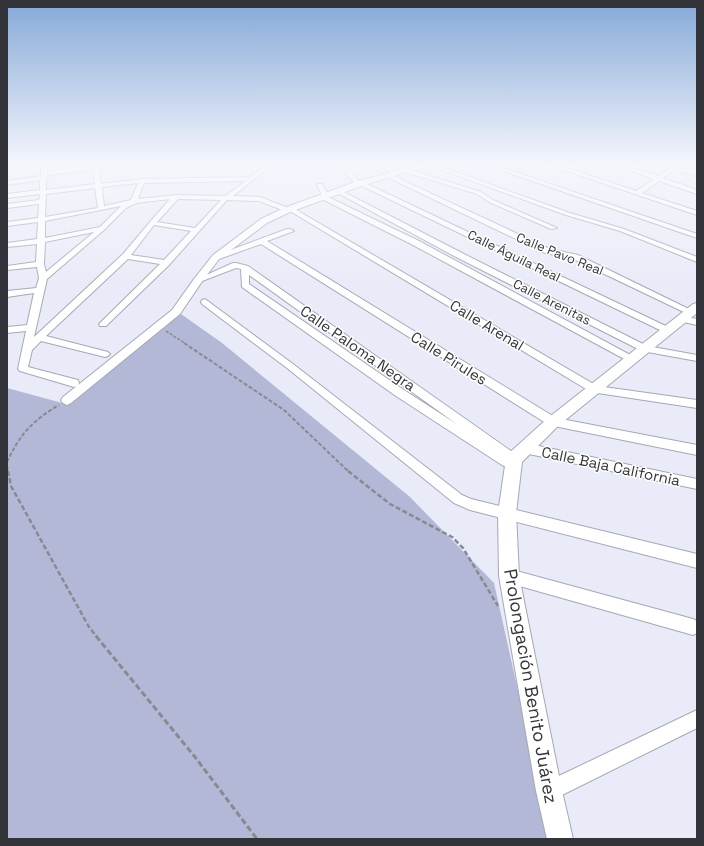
<svg xmlns="http://www.w3.org/2000/svg" width="704" height="846" font-family="'Space Grotesk',sans-serif">
  <rect width="100%" height="100%" fill="#e9ecf8"/>
  <path fill="#b3b8d6" d="M181 314 222 343 410 497 494 583 551 839H7V388L66 404Z"/>
  <g fill="none" stroke-linecap="round" stroke-linejoin="round">
    <defs>
      <g id="minor">
        <path d="M41 165H47V171L96 165H127L124 167 99 169 101 184 142 179 250 177 266 165H272L233 196 260 197 288 208H293L597 386 697 400V408L591 392 290 211H285L259 201 227 200 169 265 106 326H100L99 324 160 264 128 259 46 336 108 352 110 354 108 356 105 357 41 341 32 350 28 367 78 380 79 383 78 386 74 387 20 371 18 369 26 331 7 333V327L27 325 34 293 7 297V291L36 288 39 278 37 267 7 270V266L36 262 37 244 7 247V243L37 239 38 222 7 226V222L38 218 39 204 7 208V204L39 200 40 194 7 198V194L40 190V180L7 185V181L41 176ZM93 170 95 184 46 190V178L48 177 47 175ZM246 181 225 196 176 195 138 199 144 183ZM138 183 131 200 104 206 102 187ZM95 188 98 208 45 217 46 194ZM170 199 150 222 123 254 34 337 47 279 104 230 126 208 136 203ZM178 199 221 200 195 228 157 222ZM121 206 100 227 45 238V221ZM154 225 191 231 164 260 131 255ZM94 232 46 272 44 264 45 242Z"/>
        <path d="M378 165H385L398 173 393 174Z"/>
        <path d="M428 165H436L570 213 624 229 697 257V262L620 231 566 215Z"/>
        <path d="M486 165H495L697 234V238Z"/>
        <path d="M549 165H558L636 191 654 179 627 169V167L658 176 675 165H682L663 178 697 190V194L659 181 642 193 697 211V215Z"/>
        <path d="M587 165H598L595 167Z"/>
        <path d="M404 168 481 192 493 200 557 228 551 229 489 202 477 194 402 171 401 170Z"/>
        <path d="M347 172H351L359 182H363L670 328 672 330 667 333 664 332 360 185H356L346 173Z"/>
        <path d="M387 173 550 249 578 255 695 312 691 315 688 314 573 259 545 253 385 176V174Z"/>
        <path d="M318 184H322L329 196 328 197 419 241 634 357 636 359 634 361H628L413 245 320 198V196L322 195 317 185Z"/>
        <path d="M338 189 462 253 647 346 697 355V361L642 351 456 257 336 192V190Z"/>
        <path d="M287 229H290L294 231 267 241 556 418 697 445V455L549 425 261 244 219 259H216L212 257Z"/>
        <path d="M233 263H236L248 266 518 456 520 459 518 462 511 463 510 465 506 467 502 465 396 396 242 287 241 269 236 268 197 283 193 281ZM249 275 458 425 404 390 249 284Z"/>
        <path d="M205 299 293 364 462 495 471 499 697 554V568L470 510 454 503 287 368 202 304 201 302 202 300Z"/>
        <path d="M682 316 697 319V325L679 321 678 319 679 317Z"/>
        <path d="M524 443 697 479V489L524 453 520 451 518 448 520 445Z"/>
        <path d="M509 569 693 619 697 621V633L693 635 509 583 504 581 502 576 504 571Z"/>
        <path d="M697 710V728L556 798 549 800 542 798 540 791 542 784Z"/>
      </g>
      <path id="tertiary" d="M419 165H430L361 186 290 212 267 223 219 259 201 283 180 314 71 403 67 405 63 403 61 400 63 397 172 310 194 279 213 255 261 219 284 208 355 182Z"/>
      <path id="secondary" d="M697 303V313L558 426 522 462 516 513 519 576 562 791 573 839H547L536 791 499 576 498 513 506 459 508 454 548 418 693 304Z"/>
    </defs>
    <use href="#minor" stroke="#a5a8b4" stroke-width="2"/>
    <use href="#tertiary" stroke="#a5a8b4" stroke-width="2"/>
    <use href="#secondary" stroke="#a5a8b4" stroke-width="2"/>
    <path stroke="#888a92" stroke-width="1" stroke-dasharray="2.5 1" stroke-linecap="butt" d="M680 172 697 177"/>
    <path stroke="#888a92" stroke-width="1.5" stroke-dasharray="3 1.5" stroke-linecap="butt" d="M166 331 186 344"/>
    <g stroke="#888a92" stroke-width="2" stroke-dasharray="4 2" stroke-linecap="butt">
      <path d="M184 343 284 410 349 472"/>
      <path d="M7 462C20 434 32 421 59 405"/>
      <path d="M7 466 8 472"/>
    </g>
    <g stroke="#888a92" stroke-width="2.5" stroke-dasharray="5 2.5" stroke-linecap="butt">
      <path d="M8 471 11 486 89 627 97 637"/>
      <path d="M348 471 390 504 452 537 463 548 498 606"/>
    </g>
    <path stroke="#888a92" stroke-width="3" stroke-dasharray="6 3" stroke-linecap="butt" d="M96 636 195 757 257 839"/>
    <use href="#minor" fill="#fff" fill-rule="evenodd"/>
    <use href="#tertiary" fill="#fff" fill-rule="evenodd"/>
    <use href="#secondary" fill="#fff" fill-rule="evenodd"/>
  </g>
  <linearGradient id="sky" x2="0" y2="1"><stop stop-color="#84a8d8"/><stop offset="0.58" stop-color="#f5f6fc"/><stop offset="1" stop-color="#f5f6fc" stop-opacity="0"/></linearGradient>
  <rect width="704" height="283" fill="url(#sky)"/>
  <g text-anchor="middle" dominant-baseline="central" stroke-width="3" stroke-linejoin="round" paint-order="stroke">
    <g font-size="13" fill="#333439" stroke="#fff">
      <text transform="translate(560 254) rotate(22)">Calle Pavo Real</text>
      <text transform="translate(514 256) rotate(26)">Calle Águila Real</text>
      <text transform="translate(552 302) rotate(27)">Calle Arenitas</text>
    </g>
    <g font-size="15" fill="#333439" stroke="#fff">
      <text transform="translate(487 325) rotate(31)">Calle Arenal</text>
      <text transform="translate(358 348) rotate(35)">Calle Paloma Negra</text>
      <text transform="translate(449 358) rotate(32)">Calle Pirules</text>
      <text transform="translate(611 466) rotate(12)">Calle Baja California</text>
    </g>
    <g font-size="18" fill="#333439" stroke="#fff">
      <text transform="translate(531 686) rotate(80)">Prolongación Benito Juárez</text>
    </g>
  </g>
  <rect width="704" height="846" fill="none" stroke="#333439" stroke-width="16"/>
</svg>
